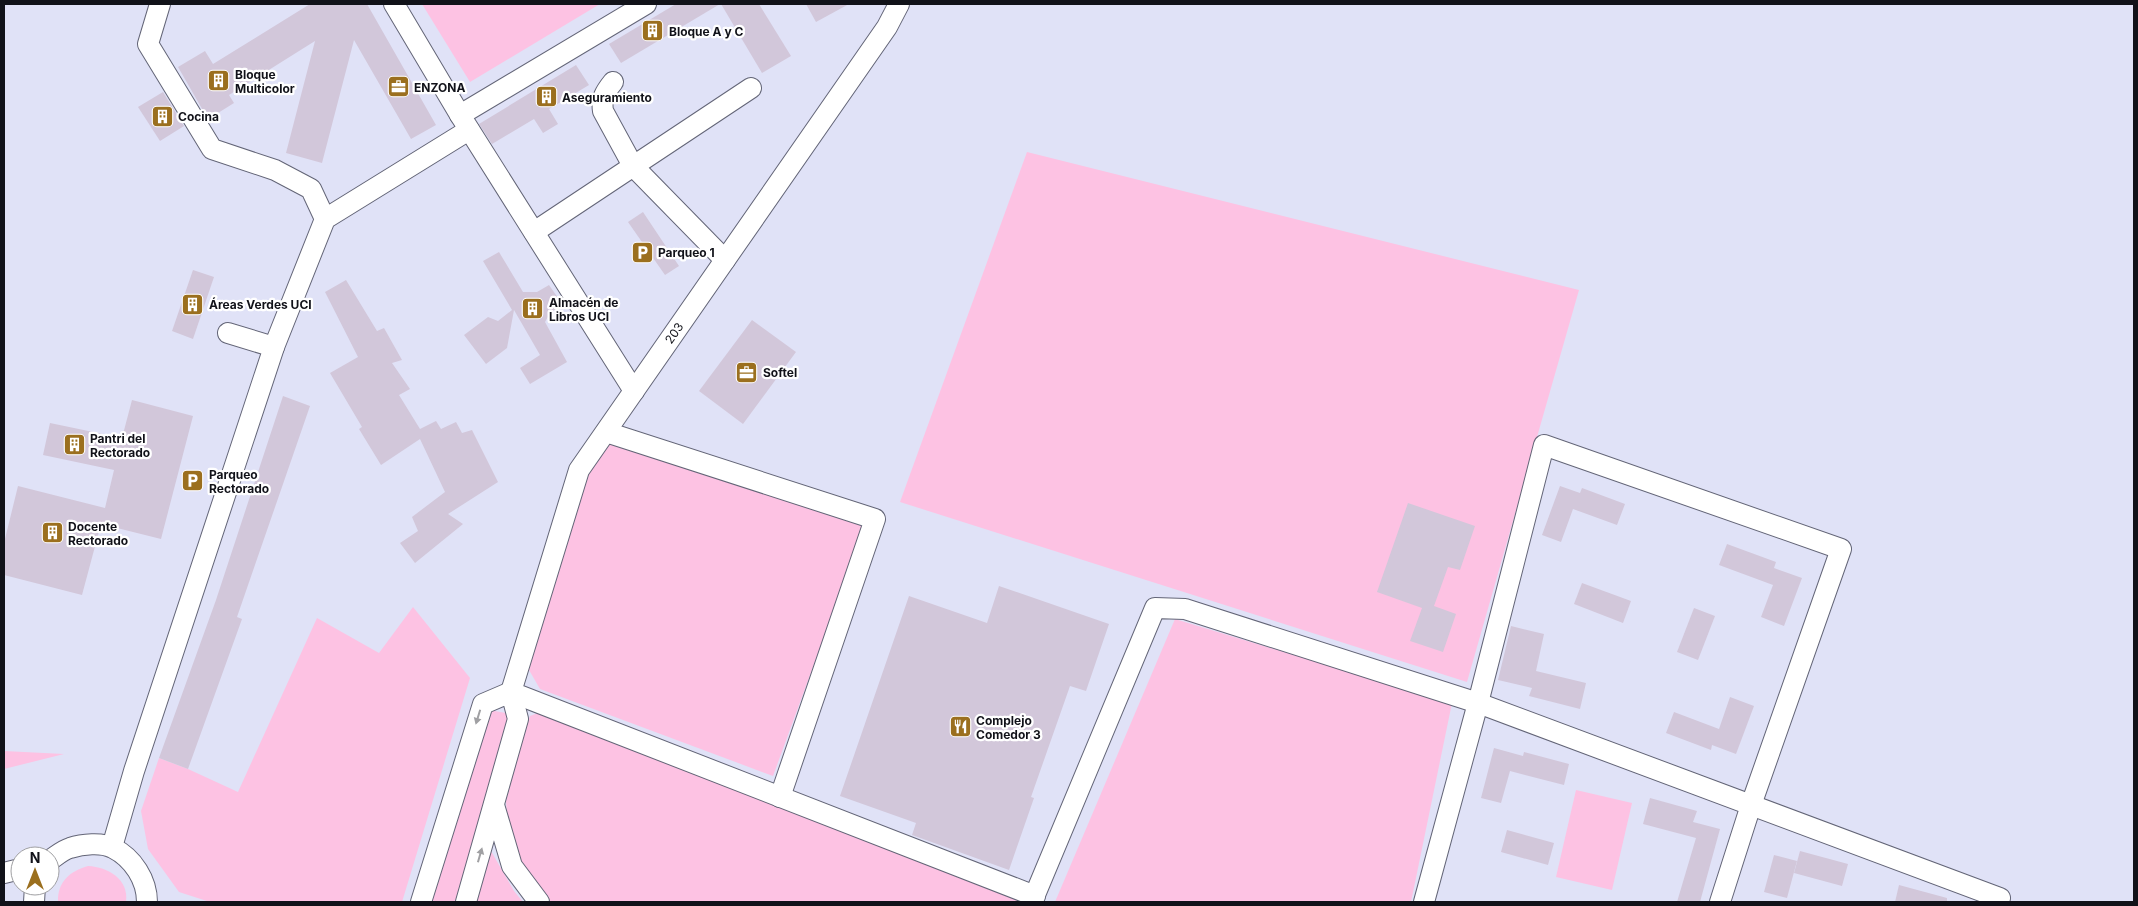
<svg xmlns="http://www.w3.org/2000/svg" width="2138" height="906" font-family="Inter,sans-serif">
  <rect width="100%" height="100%" fill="#e0e2f7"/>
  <g fill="#fdc2e3">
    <path d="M422 4H600L470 82Z"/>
    <path d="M1027 152 1579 290 1467 682 900 502Z"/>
    <path d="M612 442 865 525 773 776 540 689 529 670 531 647 585 482 601 450Z"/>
    <path d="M413 607 470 678 402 902H210L179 892 148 849 141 811 159 758 188 769 238 792 317 618 379 653Z"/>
    <path d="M1175 619 1452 703 1411 902H1055Z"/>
    <path d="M489 710 511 714 455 902H432Z"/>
    <path d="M538 713 1021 901 1020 902H549L535 889 508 836 506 801 522 738 530 716Z"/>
    <path d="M4 751 64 754 4 769Z"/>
    <path d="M1576 790 1632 803 1612 890 1556 877Z"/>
    <path d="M491 851 514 891 523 902H475Z"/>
    <path d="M88 866C108 867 129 879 126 902H58C57 882 70 871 88 866Z"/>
  </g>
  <g fill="#d2c7da">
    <path d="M310 4H367L436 125 411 139 354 40 322 163 286 153 315 41 229 95 234 103 210 118 207 113 205 114 178 67 205 51 213 64Z"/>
    <path d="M676 4H720L621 63 609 44Z"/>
    <path d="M721 4H759L791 56 762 73Z"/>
    <path d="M806 4H849L816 22Z"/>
    <path d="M576 65 589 85 549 109 558 124 543 133 534 119 492 144 479 124Z"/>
    <path d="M163 92 184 126 160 141 138 107Z"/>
    <path d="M643 212 679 266 665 275 628 222Z"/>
    <path d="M499 252 523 292H537L549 285 563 305 550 313 545 322 567 362 530 384 520 368 540 355 514 310 507 348 486 364 464 335 488 317 498 321 512 310 483 261Z"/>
    <path d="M193 270 214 277 193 339 172 331Z"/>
    <path d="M346 280 377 331 384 328 402 360 392 363 410 389 399 395 420 429 436 421 441 429 456 422 462 433 472 430 498 482 448 514 463 524 415 563 400 543 418 531 412 517 445 492 420 439 381 465 359 429 362 427 330 373 358 357 325 292Z"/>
    <path d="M752 320 796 352 743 424 699 391Z"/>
    <path d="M283 396 310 406 237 617 242 619 188 769 159 758 216 600Z"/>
    <path d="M132 400 193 416 161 539 101 524 82 595 4 575V543L18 486 105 508 114 470 43 455 50 423 122 438Z"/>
    <path d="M1560 486 1580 493 1582 488 1625 504 1617 525 1573 509 1561 542 1542 535Z"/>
    <path d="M1408 503 1475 526 1460 570 1448 567 1434 606 1456 614 1443 652 1410 641 1422 608 1377 592Z"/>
    <path d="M1727 544 1776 562 1774 568 1802 578 1784 626 1761 617 1773 585 1719 565Z"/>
    <path d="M1582 583 1631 601 1623 623 1574 604Z"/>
    <path d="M999 586 1109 624 1086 691 1070 686 1031 797 1034 798 1009 870 912 835 916 823 840 796 909 596 987 623Z"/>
    <path d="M1694 608 1715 616 1698 660 1677 652Z"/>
    <path d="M1511 626 1544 634 1536 671 1586 683 1580 709 1529 696 1532 688 1498 680Z"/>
    <path d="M1730 697 1754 706 1736 754 1712 745 1711 750 1666 733 1674 712 1719 729Z"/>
    <path d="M1494 748 1523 756 1524 752 1569 764 1564 785 1510 771 1501 803 1481 798Z"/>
    <path d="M1650 798 1697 811 1693 822 1720 829 1700 902H1677L1696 838 1643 824Z"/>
    <path d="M1507 830 1554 843 1548 865 1501 852Z"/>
    <path d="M1800 851 1848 864 1842 886 1794 873Z"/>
    <path d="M1774 855 1797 861 1787 898 1764 892Z"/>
    <path d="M1899 885 1947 898V902H1895Z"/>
  </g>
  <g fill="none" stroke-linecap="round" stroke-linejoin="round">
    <defs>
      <g id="minor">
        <path d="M160 4 148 44 212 149 275 170 311 189 325 219"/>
        <path d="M394 4 460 115 634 391"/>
        <path d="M899 4 887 27 579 470 511 692 1035 896"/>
        <path d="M613 82C605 92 601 98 603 111L633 166 725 260"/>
        <path d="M460 115 646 4"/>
        <path d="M534 232 751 88"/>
        <path d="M228 333 274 347"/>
        <path d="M606 432 875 519 780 797"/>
        <path d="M494 805 512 866 539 902"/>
        <path d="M112 847 134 771 274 347 325 219 469 130"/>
        <path d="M50 860C56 856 63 850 70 848 82 844 102 842 113 848 133 858 147 880 147 902"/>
        <path d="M4 873 20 869"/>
        <path d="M34 902 35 886"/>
        <path d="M421 902 483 704 511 692 518 719 466 902"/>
        <path d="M1032 902 1155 608 1185 609 1478 703 2000 898 1998 902"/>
        <path d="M1424 902 1478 703 1544 445 1841 549 1751 805 1720 902"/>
      </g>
    </defs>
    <use href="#minor" stroke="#636577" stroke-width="22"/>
    <use href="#minor" stroke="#fff" stroke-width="20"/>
  </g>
  <defs><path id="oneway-solid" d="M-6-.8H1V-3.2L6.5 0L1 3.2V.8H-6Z" transform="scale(1.25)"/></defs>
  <g fill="#a0a0a3">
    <use href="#oneway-solid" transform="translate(478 717) rotate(107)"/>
    <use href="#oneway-solid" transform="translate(480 855) rotate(-74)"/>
  </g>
  <defs>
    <symbol id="building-square" viewBox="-11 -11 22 22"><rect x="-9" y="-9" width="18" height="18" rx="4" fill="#9b6f1e" stroke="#fff"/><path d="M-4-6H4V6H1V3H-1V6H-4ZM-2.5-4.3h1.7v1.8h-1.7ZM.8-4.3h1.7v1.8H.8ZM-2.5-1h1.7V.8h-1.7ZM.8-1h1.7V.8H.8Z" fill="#fff"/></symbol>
    <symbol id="office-square" viewBox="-11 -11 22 22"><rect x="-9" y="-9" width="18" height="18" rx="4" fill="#9b6f1e" stroke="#fff"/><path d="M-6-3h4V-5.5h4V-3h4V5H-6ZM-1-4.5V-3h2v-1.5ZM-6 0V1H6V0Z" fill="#fff"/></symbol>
    <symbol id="parking-square" viewBox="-11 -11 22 22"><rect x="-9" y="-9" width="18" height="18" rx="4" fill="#9b6f1e" stroke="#fff"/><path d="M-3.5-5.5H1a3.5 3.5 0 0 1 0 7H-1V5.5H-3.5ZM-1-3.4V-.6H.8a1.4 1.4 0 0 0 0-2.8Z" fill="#fff"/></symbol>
    <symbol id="restaurant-square" viewBox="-11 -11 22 22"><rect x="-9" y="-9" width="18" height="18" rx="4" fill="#9b6f1e" stroke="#fff"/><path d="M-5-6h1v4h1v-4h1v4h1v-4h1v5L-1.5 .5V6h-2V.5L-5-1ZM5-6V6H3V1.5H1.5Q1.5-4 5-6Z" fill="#fff"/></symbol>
  </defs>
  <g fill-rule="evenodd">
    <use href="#building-square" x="640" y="18" width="25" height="25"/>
    <use href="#building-square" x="206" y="68" width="25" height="25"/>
    <use href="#office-square" x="386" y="74" width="25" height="25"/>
    <use href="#building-square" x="534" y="84" width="25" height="25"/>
    <use href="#building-square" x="150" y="104" width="25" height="25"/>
    <use href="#parking-square" x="630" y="240" width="25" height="25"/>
    <use href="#building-square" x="180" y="292" width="25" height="25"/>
    <use href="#building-square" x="520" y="296" width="25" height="25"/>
    <use href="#office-square" x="734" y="360" width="25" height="25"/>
    <use href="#building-square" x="62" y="432" width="25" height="25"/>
    <use href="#parking-square" x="180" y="468" width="25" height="25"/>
    <use href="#building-square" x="40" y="520" width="25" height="25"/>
    <use href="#restaurant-square" x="948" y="714" width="25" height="25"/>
  </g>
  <g text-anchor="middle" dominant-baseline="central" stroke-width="4.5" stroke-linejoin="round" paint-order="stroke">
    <g font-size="12" font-weight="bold" fill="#111219" stroke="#fff" text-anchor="start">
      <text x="669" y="31">Bloque A y C</text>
      <text x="235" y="74">Bloque<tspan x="235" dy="14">Multicolor</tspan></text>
      <text x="414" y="87">ENZONA</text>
      <text x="562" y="97">Aseguramiento</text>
      <text x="178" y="116">Cocina</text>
      <text x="658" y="252">Parqueo 1</text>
      <text x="549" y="302">Almacén de<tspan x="549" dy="14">Libros UCI</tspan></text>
      <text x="209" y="304">Áreas Verdes UCI</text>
      <text x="763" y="372">Softel</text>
      <text x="90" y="438">Pantri del<tspan x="90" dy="14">Rectorado</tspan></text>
      <text x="209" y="474">Parqueo<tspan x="209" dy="14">Rectorado</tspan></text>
      <text x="68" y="526">Docente<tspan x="68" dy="14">Rectorado</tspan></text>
      <text x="976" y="720">Complejo<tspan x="976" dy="14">Comedor 3</tspan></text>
    </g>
    <g font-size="12" fill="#111219" stroke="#fff">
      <text transform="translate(674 333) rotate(-55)">203</text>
    </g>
  </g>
  <rect width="2138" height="906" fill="none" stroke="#111219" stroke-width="10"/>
  <g transform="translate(35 871)"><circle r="24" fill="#ffffff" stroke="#a0a0a3"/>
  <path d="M0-4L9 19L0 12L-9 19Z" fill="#9b6f1e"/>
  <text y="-8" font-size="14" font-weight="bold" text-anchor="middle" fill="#111219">N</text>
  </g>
</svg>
